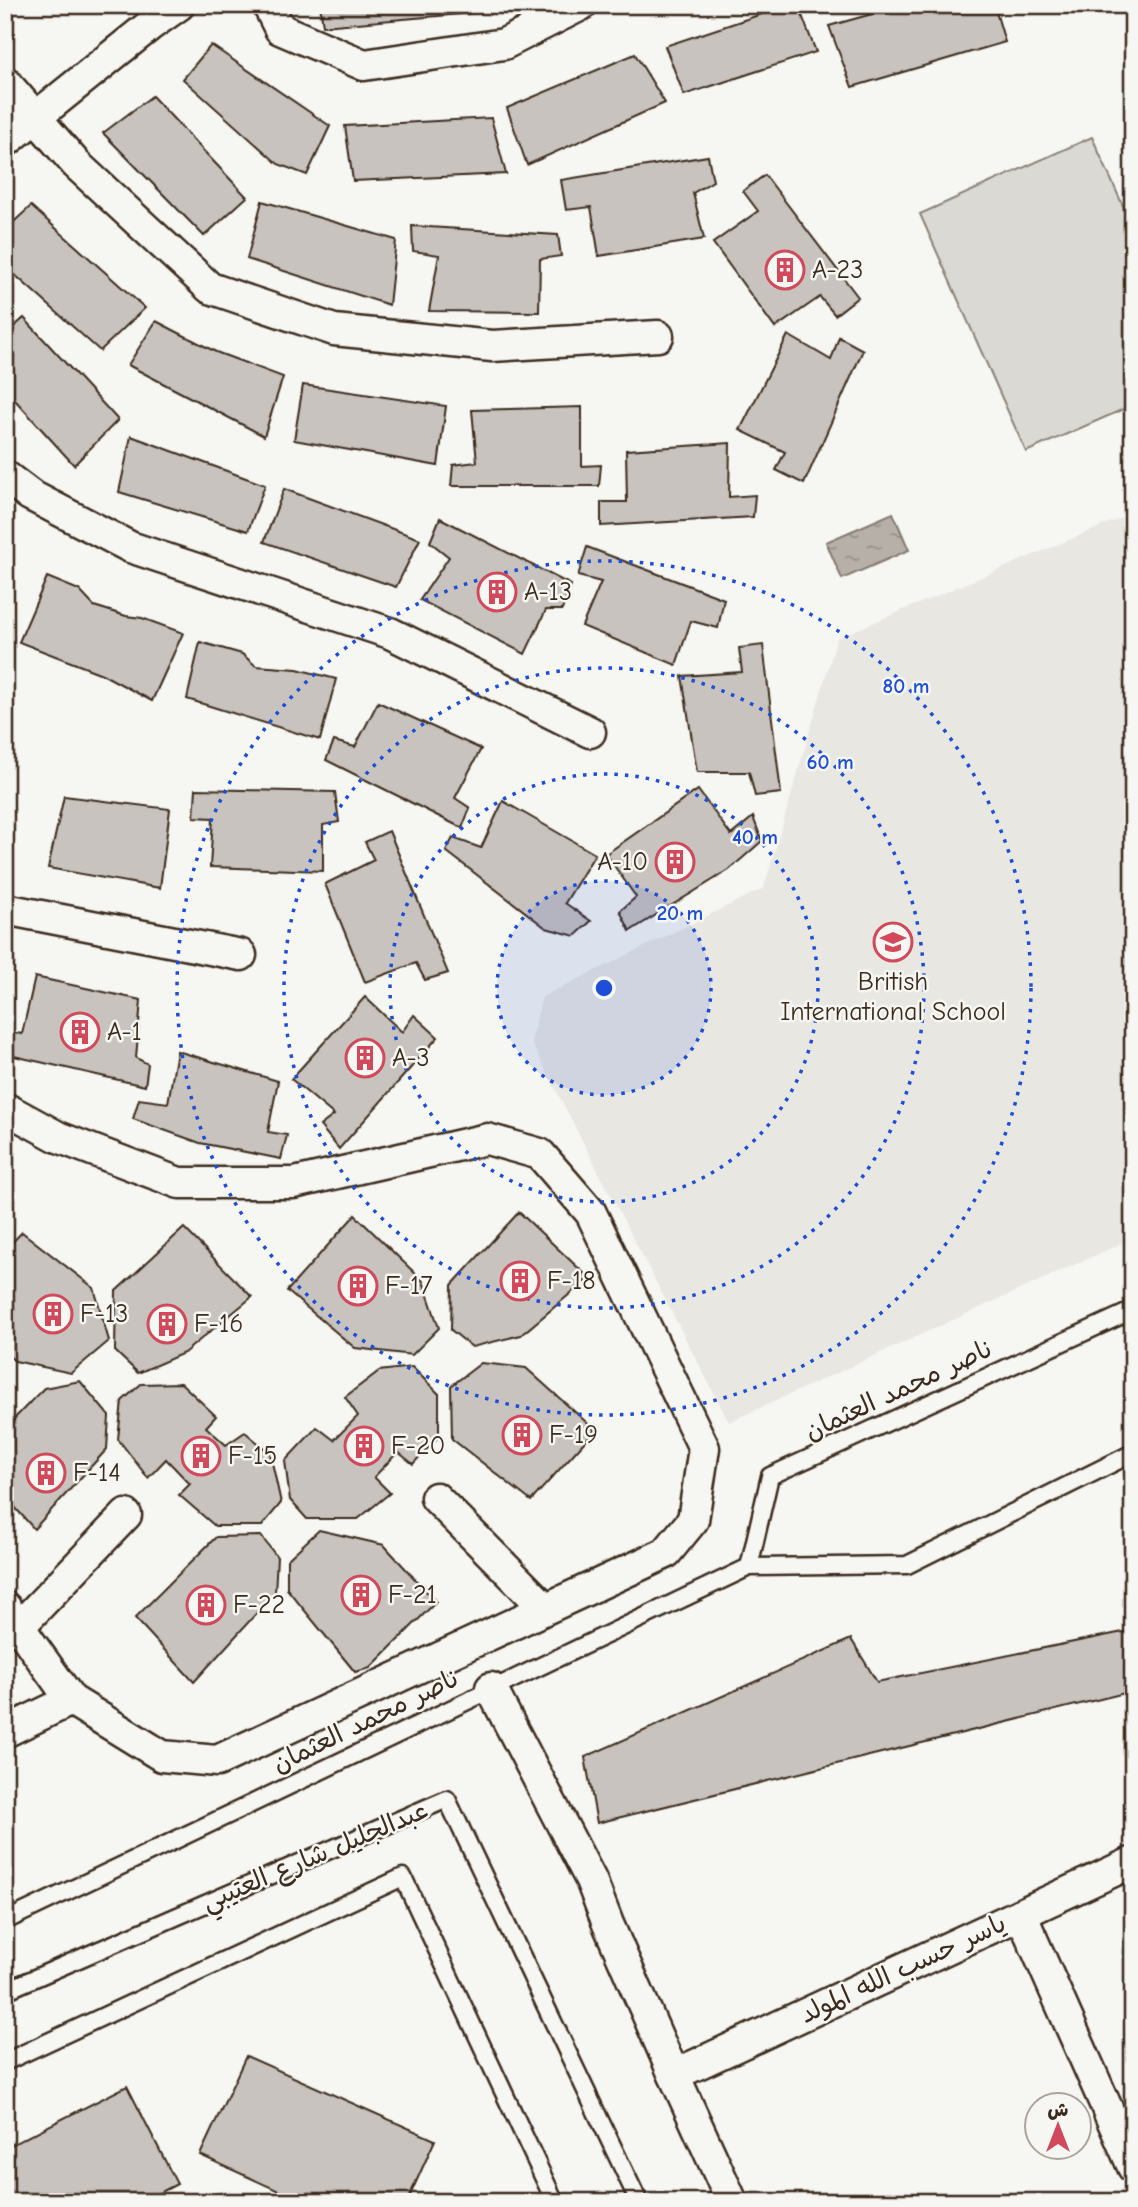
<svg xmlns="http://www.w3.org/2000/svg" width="1138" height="2207" font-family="'Comic Neue','Playpen Sans Arabic',sans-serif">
  <defs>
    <pattern id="water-ripples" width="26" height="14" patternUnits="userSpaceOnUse" patternTransform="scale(1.75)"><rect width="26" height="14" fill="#b6b0a9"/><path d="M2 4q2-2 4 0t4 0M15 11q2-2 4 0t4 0" fill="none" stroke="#958f89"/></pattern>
  </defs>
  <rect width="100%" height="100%" fill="#f6f6f2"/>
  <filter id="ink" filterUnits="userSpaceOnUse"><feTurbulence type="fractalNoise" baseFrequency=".0143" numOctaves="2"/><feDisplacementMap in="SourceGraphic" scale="14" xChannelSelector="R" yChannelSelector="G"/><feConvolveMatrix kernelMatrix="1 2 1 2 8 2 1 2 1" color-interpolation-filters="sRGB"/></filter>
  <g filter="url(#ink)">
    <path fill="#e8e7e2" d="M1133 513V1238L729 1422 531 1042 542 997 764 888 837 638Z"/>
    <path fill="#dad9d3" stroke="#8a8278" stroke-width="2" d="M1092 137 1133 228V405L1026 452 920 214Z"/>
    <path fill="url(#water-ripples)" stroke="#857a71" stroke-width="2" d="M893 513 909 550 842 579 826 542Z"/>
    <g fill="#c8c3be" stroke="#3b2a1e" stroke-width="2">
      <path d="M320 5H471L472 13 323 26Z"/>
      <path d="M789 5H798L816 52 684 95 665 46Z"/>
      <path d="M904 5H994L1005 42 852 87 829 26Z"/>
      <path d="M211 45 330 126 307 175 278 164 183 79Z"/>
      <path d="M635 54 665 103 527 165 507 108Z"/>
      <path d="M152 96 247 197 204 236 103 133Z"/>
      <path d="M491 118 506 174 353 181 345 126Z"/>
      <path d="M708 156 713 181 693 193 704 239 599 256 591 207 566 210 561 180Z"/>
      <path d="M765 175 858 297 835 315 820 297 775 328 713 243 758 211 743 191Z"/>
      <path d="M262 201 396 240 389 305 247 259Z"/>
      <path d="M31 206 145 308 100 351 5 266V230Z"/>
      <path d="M412 226 558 235 561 256 540 259 539 312 429 311 439 255 413 251Z"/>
      <path d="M24 318 118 420 74 465 5 389V335Z"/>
      <path d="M156 321 216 352 283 377 264 436 128 365Z"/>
      <path d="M788 335 831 360 839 337 863 350 804 484 776 470 785 452 740 430Z"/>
      <path d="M303 385 446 406 438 466 294 440Z"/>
      <path d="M582 407V466L601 465 599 486H451L453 465 477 462 472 410Z"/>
      <path d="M131 436 265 485 248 531 119 492Z"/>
      <path d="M730 443 729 497 755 495 753 517 601 526V502H627L626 450Z"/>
      <path d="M284 489 420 539 396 587 264 542Z"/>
      <path d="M440 518 571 585 562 610H546L525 654 420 600 449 557 430 542Z"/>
      <path d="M587 547 724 599 718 628 691 621 676 665 582 626 601 582 578 576Z"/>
      <path d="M47 577 79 590 94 606 126 616 142 618 183 633 152 701 102 674 19 642Z"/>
      <path d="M200 642 242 654 256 666 297 669 336 679 320 740 187 699Z"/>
      <path d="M763 645 781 793 755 796 749 772H697L682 676 742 672 739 648Z"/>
      <path d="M378 702 481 749 455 798 470 808 462 828 326 760 334 741 355 747Z"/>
      <path d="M196 789 335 792 339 822 323 825V871L210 867 213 818 194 817Z"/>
      <path d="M698 790 731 835 753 817 762 841 729 870 630 931 620 911 636 897 606 854Z"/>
      <path d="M64 796 170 809 160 888 48 868Z"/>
      <path d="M503 801 595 854 565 903 591 921 575 936 546 928 446 851 453 838 481 848Z"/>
      <path d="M389 831 448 973 425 980 416 963 365 982 325 884 374 860 365 842Z"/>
      <path d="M35 977 141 1000 136 1058 148 1064 145 1086 5 1054V1031L22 1034Z"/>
      <path d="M365 997 402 1032 414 1015 438 1037 339 1149 320 1126 334 1115 291 1079Z"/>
      <path d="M177 1051 278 1081 268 1132 287 1135 281 1159 200 1143 133 1119 139 1099 168 1103Z"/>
      <path d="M519 1212 589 1278 521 1335 472 1347 451 1330 452 1285Z"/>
      <path d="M355 1215 423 1281 439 1328 412 1355 355 1348 287 1291Z"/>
      <path d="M184 1228 252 1297 184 1353 138 1373 115 1351 116 1291Z"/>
      <path d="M22 1232 94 1288 109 1341 71 1373 15 1361 5 1353V1250Z"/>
      <path d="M481 1363 526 1368 595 1430 531 1501 452 1439 451 1386Z"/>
      <path d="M412 1367 439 1394V1436L413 1464 398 1452 374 1477 390 1493 358 1519H307L290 1500 285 1461 317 1427 334 1440 358 1416 345 1397 379 1371Z"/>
      <path d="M80 1381 109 1416 107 1449 34 1529 5 1496V1428L44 1388Z"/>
      <path d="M181 1383 216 1416 206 1427 226 1445 245 1432 270 1453 281 1503 262 1526H215L179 1495 190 1484 166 1459 148 1478 118 1439 122 1401 141 1384Z"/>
      <path d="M319 1530 384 1545 436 1602 370 1668 355 1672 287 1589V1560Z"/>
      <path d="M261 1536 277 1557 275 1593 194 1682 135 1618 216 1537Z"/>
      <path d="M1133 1630V1691L597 1823 585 1757 851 1639 877 1682Z"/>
      <path d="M246 2056 435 2140 407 2202H303L200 2155Z"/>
      <path d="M127 2086 177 2184 142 2202H5V2148Z"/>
    </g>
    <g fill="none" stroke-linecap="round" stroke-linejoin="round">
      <defs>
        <g id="service">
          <path d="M749 1567 907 1565 1133 1453"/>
          <path d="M5 1921 749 1567 770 1476 1133 1310"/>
          <path d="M5 1991 447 1799 639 2202"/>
          <path d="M5 2062 403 1877 555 2202"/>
        </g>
        <g id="minor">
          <path d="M268 5 280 29 364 65 504 44 581 5"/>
          <path d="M5 82 76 164 210 288 334 330 492 346 658 336"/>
          <path d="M5 142 149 26 179 5"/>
          <path d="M5 476 30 495 130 547 390 633 590 732"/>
          <path d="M5 909 241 955"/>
          <path d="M5 1108 58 1137 179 1183H294L487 1139 540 1154 591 1213 704 1448 693 1520 666 1553 217 1761 162 1756 71 1700 5 1607"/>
          <path d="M436 1498 545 1608"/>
          <path d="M19 1627 126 1515"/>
          <path d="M491 1688 591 1880 608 1924 674 2075 732 2202"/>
          <path d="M5 1732 71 1700"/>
          <path d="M1021 1914 1133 2167"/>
          <path d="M674 2075 1133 1862"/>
        </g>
      </defs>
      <use href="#service" stroke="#3b2a1e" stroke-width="21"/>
      <use href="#minor" stroke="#3b2a1e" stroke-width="35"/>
      <use href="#service" stroke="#f6f6f2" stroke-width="16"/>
      <use href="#minor" stroke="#f6f6f2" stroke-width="30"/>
    </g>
  </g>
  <circle cx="604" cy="988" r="107" fill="#1d4ed8" fill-opacity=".12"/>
  <g fill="none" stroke="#1d4ed8" stroke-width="3.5" stroke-dasharray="3.5 7">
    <circle cx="604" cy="988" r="107"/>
    <circle cx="604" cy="988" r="214"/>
    <circle cx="604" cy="988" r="320"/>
    <circle cx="604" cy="988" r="427"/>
  </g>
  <defs>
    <symbol id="building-ring" viewBox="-11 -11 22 22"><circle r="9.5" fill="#f6f6f2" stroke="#d1495b" stroke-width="1.5"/><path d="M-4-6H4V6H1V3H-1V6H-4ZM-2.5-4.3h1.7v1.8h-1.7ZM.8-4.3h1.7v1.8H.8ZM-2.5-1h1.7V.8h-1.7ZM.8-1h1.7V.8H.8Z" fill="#d1495b"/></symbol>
    <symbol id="school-ring" viewBox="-11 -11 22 22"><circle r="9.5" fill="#f6f6f2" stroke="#d1495b" stroke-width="1.5"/><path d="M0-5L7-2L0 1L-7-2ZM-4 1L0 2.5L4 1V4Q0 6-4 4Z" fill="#d1495b"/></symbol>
  </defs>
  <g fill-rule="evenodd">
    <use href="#building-ring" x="763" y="248" width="44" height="44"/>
    <use href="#building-ring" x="475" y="570" width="44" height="44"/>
    <use href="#building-ring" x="653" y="840" width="44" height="44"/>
    <use href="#school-ring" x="871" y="920" width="44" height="44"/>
    <use href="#building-ring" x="58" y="1010" width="44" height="44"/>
    <use href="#building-ring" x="343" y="1036" width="44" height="44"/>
    <use href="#building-ring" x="498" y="1259" width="44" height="44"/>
    <use href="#building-ring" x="336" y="1264" width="44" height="44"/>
    <use href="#building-ring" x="31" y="1292" width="44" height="44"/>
    <use href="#building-ring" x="145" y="1302" width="44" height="44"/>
    <use href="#building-ring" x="500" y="1413" width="44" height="44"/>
    <use href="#building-ring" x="342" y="1424" width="44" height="44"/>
    <use href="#building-ring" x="179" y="1434" width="44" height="44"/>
    <use href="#building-ring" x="24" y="1451" width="44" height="44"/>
    <use href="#building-ring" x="339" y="1573" width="44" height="44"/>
    <use href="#building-ring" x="184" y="1583" width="44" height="44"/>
  </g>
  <g text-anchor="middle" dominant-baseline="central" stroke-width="5" stroke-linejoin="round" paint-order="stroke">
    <g font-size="26" fill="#3b2a1e" stroke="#f6f6f2" text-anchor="start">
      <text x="812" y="270">A-23</text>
      <text x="524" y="592">A-13</text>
      <text x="648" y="862" text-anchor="end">A-10</text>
      <text x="893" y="982" text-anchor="middle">British<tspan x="893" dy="30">International School</tspan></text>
      <text x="107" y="1032">A-1</text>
      <text x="392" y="1058">A-3</text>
      <text x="547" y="1281">F-18</text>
      <text x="385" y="1286">F-17</text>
      <text x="80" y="1314">F-13</text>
      <text x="194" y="1324">F-16</text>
      <text x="549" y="1435">F-19</text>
      <text x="391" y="1446">F-20</text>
      <text x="228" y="1456">F-15</text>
      <text x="73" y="1473">F-14</text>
      <text x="388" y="1595">F-21</text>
      <text x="233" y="1605">F-22</text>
    </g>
    <g font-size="26" fill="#3b2a1e" stroke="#f6f6f2">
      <text transform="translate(899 1390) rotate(-25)">ناصر محمد العثمان</text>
      <text transform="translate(366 1721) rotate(-26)">ناصر محمد العثمان</text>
      <text transform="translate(315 1856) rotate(-23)">عبدالجليل شارع العتيبي</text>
      <text transform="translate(903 1969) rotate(-25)">ياسر حسب الله المولد</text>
    </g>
  </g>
  <circle cx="604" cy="988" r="10" fill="#1d4ed8" stroke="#f6f6f2" stroke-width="3.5"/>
  <g font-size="21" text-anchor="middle" font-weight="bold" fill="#1d4ed8" stroke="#f6f6f2" stroke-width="5" stroke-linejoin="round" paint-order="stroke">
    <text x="906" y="693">80 m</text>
    <text x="830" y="769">60 m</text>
    <text x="755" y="844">40 m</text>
    <text x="680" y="920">20 m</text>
  </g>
  <rect width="1138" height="2207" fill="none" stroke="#f6f6f2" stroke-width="28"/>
  <rect x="14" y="14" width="1110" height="2179" fill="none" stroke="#3b2a1e" stroke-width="2.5" filter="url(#ink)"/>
  <g transform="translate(1058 2126)"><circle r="33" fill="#f6f6f2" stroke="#aba49d" stroke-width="2"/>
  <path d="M0-5L12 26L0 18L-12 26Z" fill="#d1495b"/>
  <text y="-10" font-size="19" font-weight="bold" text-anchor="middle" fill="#3b2a1e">ش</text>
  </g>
</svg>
